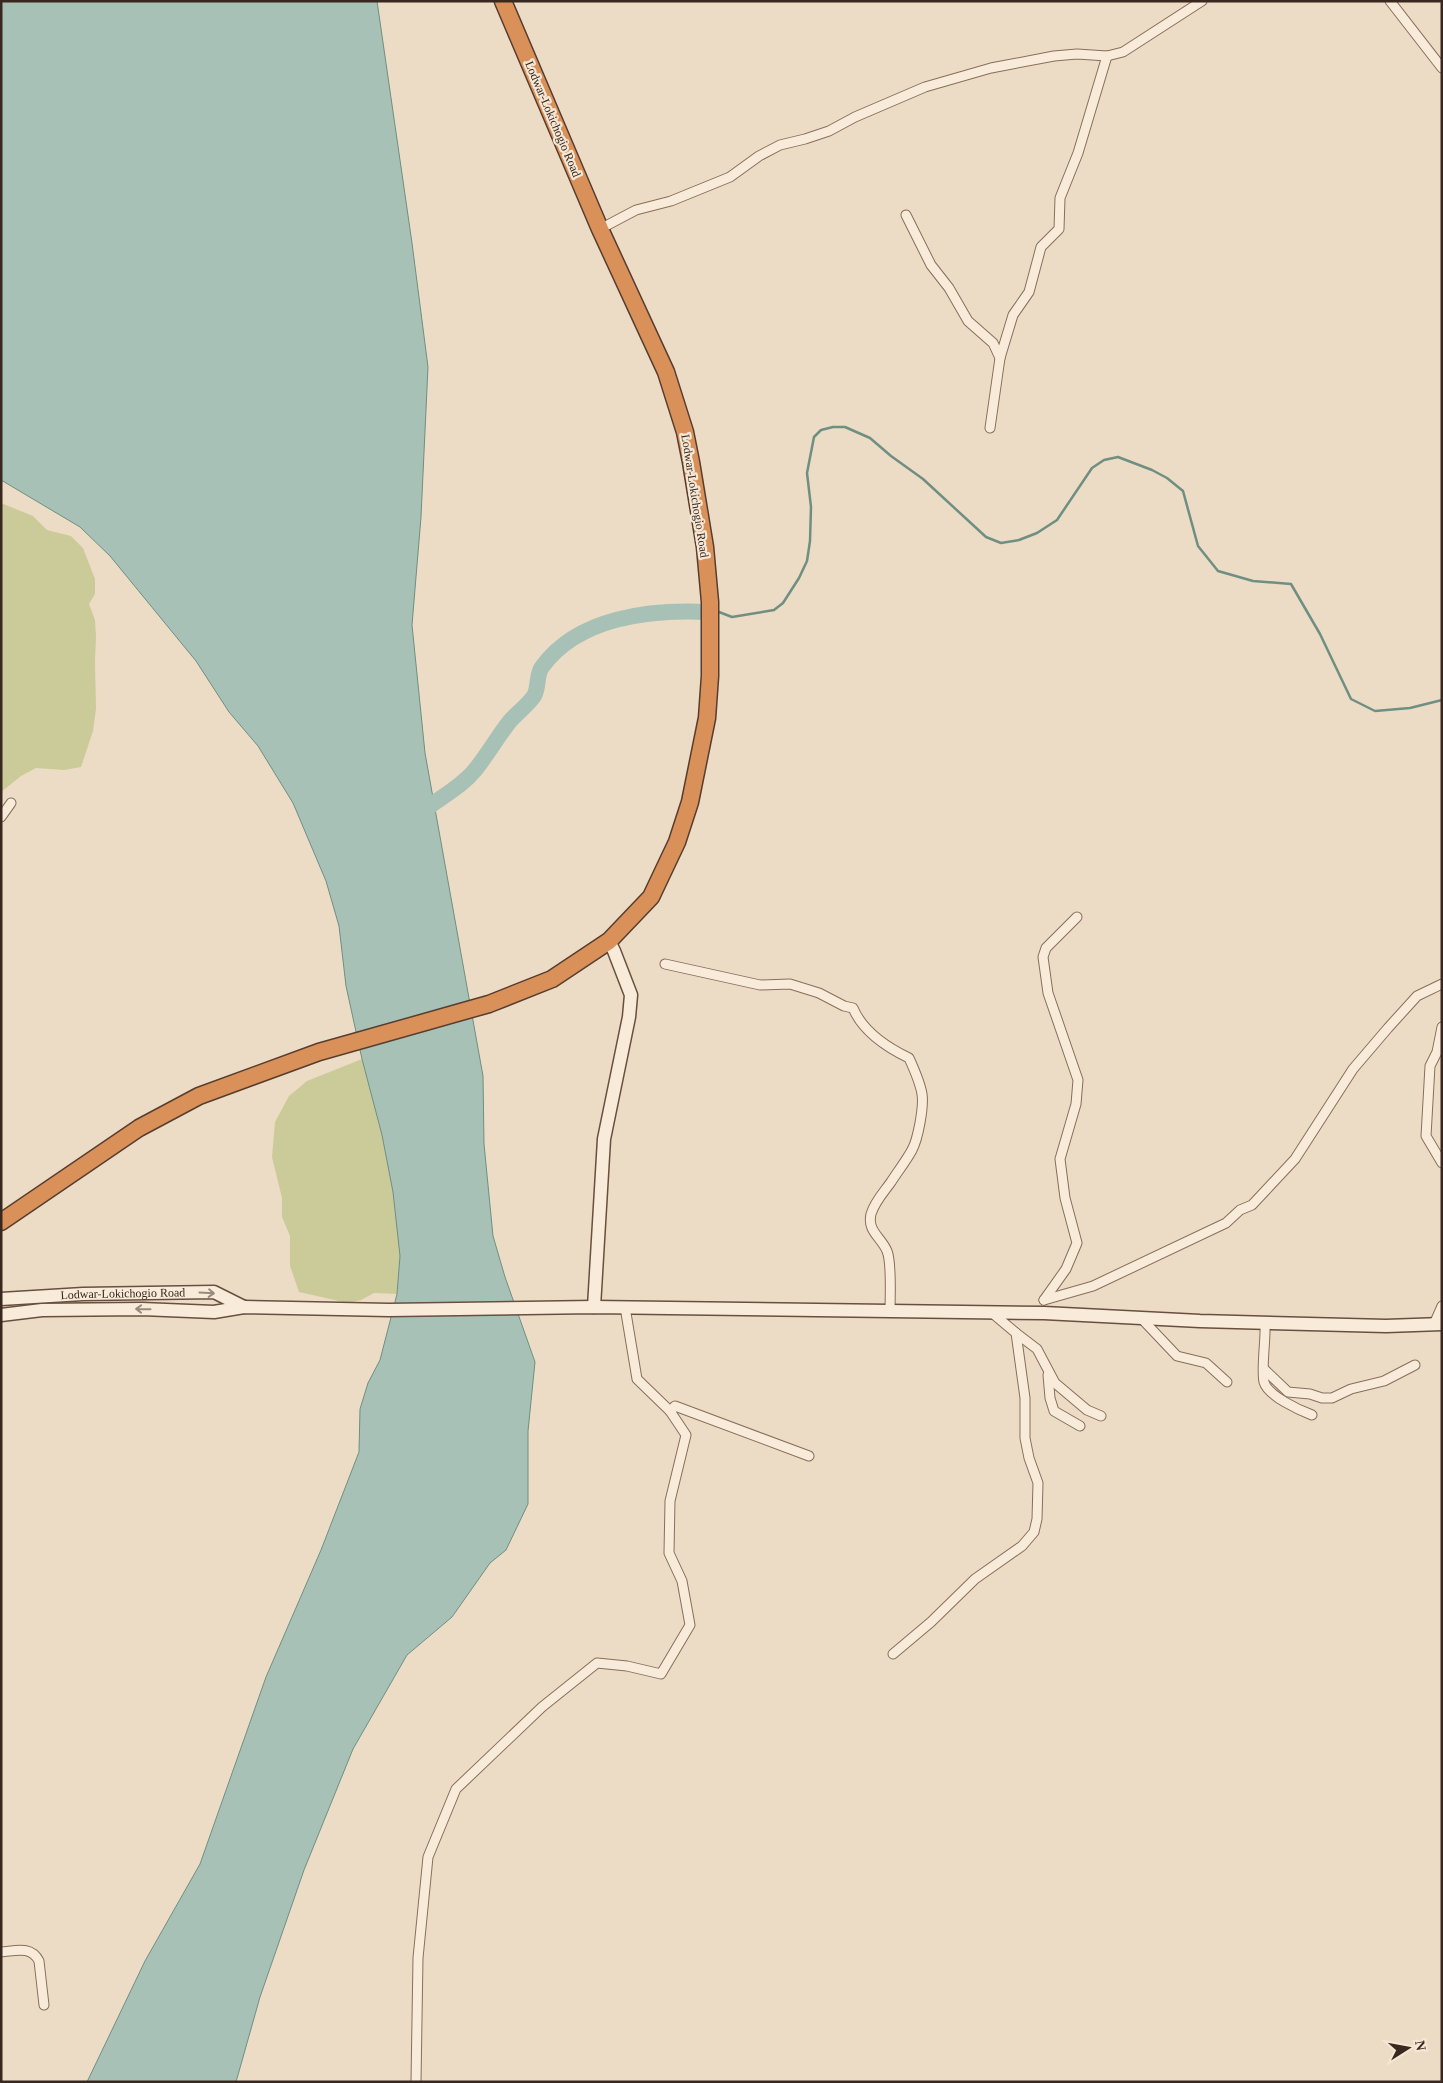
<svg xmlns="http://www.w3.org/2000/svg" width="1443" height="2083" font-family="'Times New Roman',serif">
  <rect width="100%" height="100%" fill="#eddcc5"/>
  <g fill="#cbcb99">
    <path d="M1 503 33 516 47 530 71 536 83 548 95 579V594L89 604 95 620 96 637 95 661 96 709 93 731 81 767 64 770 36 768 21 776 1 792Z"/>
    <path d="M362 1059C379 1121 399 1191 400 1256 401 1268 398 1282 397 1294L374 1293 361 1300 348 1303 299 1292 290 1266V1236L282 1217V1198L272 1157 275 1122 289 1096 307 1081Z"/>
  </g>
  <path fill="#a7c1b6" stroke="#6e8f82" d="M1 1H377L412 243 428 367 421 517 412 625 425 753 483 1076 484 1144 493 1236 505 1277 535 1362 528 1431V1504L506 1550 490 1563 452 1617 407 1655 353 1749 304 1870 260 1997 236 2082H87L145 1961 200 1864 266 1677 321 1550 359 1452 360 1409 368 1383 380 1360 397 1294 400 1256 393 1192 382 1135 362 1059 346 986 339 926 326 881 293 803 258 746 229 712 196 661 110 556 80 527 1 480Z"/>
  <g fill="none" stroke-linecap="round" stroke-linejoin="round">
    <path stroke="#6e8f82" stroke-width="2.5" d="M719 612 732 617 774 610 783 603 799 578 807 561 810 541 811 507 807 473 814 437 821 430 833 427H845L870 438 891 456 923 479 986 537 1001 543 1019 540 1037 533 1057 520 1092 468 1104 460 1118 457 1152 470 1167 478 1183 491 1198 546 1218 571 1253 581 1291 584 1320 634 1351 699 1375 711 1410 708 1442 700"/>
    <path stroke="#a7c1b6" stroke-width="16" d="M417 817C435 799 459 790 475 770 488 754 498 736 510 721 518 712 527 706 534 696 539 688 536 675 542 667 578 617 651 609 708 612"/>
    <defs>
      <g id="street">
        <path d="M1390 1 1442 68"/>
        <path d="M906 215 931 265 949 288 968 321 993 343 1000 358"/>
        <path d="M600 229 636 210 671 201 730 177 759 156 780 145 805 139 829 131 855 117 925 87 991 68 1054 56 1077 54 1107 56 1123 52 1202 1"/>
        <path d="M990 428 1000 358 1013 315 1029 292 1041 247 1059 229 1060 198 1078 153 1107 56"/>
        <path d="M1 817 11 803"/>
        <path d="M665 964 760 985 790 984 819 993 844 1006 853 1008C863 1032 886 1047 909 1058 914 1069 920 1082 922 1094 924 1107 918 1139 912 1150 906 1161 898 1171 891 1182 884 1192 875 1201 871 1214 867 1231 881 1237 887 1251 892 1263 890 1296 890 1311"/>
        <path d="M1442 1027 1437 1052 1430 1066 1426 1136 1442 1163"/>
        <path d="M1044 1300 1093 1286 1226 1223 1240 1210 1252 1205 1295 1159 1353 1069 1388 1028 1417 996 1442 984"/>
        <path d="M1044 1300 1066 1269 1077 1243 1065 1198 1060 1159 1076 1104 1078 1080 1048 993 1043 957 1046 948 1077 917"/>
        <path d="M1141 1318 1177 1356 1206 1363 1227 1382"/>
        <path d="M1265 1323C1266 1339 1261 1369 1264 1382 1268 1396 1299 1410 1312 1415"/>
        <path d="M1434 1324 1442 1306"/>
        <path d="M1016 1333 1037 1349 1055 1383 1087 1410 1101 1416"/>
        <path d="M1265 1370 1288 1392 1310 1394 1322 1398H1332L1351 1389 1384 1381 1415 1365"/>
        <path d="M1048 1375 1050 1398 1054 1411 1080 1426"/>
        <path d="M670 1411 675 1406 809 1456"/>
        <path d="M893 1654 931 1622 975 1579 1022 1546 1034 1532 1037 1519 1038 1483 1029 1458 1025 1438V1398L1016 1333 991 1312"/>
        <path d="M1 1952C15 1951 31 1945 39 1961L44 2005"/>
        <path d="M416 2082 418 1958 428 1857 456 1789 542 1707 597 1663 627 1666 661 1674 690 1625 682 1581 669 1553 670 1501 686 1435 670 1411 637 1379 625 1307"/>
      </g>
      <g id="secondary">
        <path id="s1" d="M1 1299 83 1294 214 1292 244 1307"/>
        <path d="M594 1307 604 1139 629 1017 631 995 614 951 609 941"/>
        <path d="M1 1315 42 1310 142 1309 214 1312 244 1307 389 1310 594 1307 1044 1313 1200 1321 1386 1326 1442 1324"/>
      </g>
      <path id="highway" d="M1 1222 139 1128 199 1096 319 1052 489 1004 552 979 609 941 651 897 677 842 690 802 707 718 710 676V602L705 547 691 462 685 432 666 372 600 229 503 1"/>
    </defs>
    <use href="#street" stroke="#886e5c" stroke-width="11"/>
    <use href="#secondary" stroke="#694f3f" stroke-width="15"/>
    <use href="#highway" stroke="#563d30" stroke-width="19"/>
    <use href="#street" stroke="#f8ebd9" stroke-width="9"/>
    <use href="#secondary" stroke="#f8ebd9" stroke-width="12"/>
    <use href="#highway" stroke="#d99159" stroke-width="16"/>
  </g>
  <defs><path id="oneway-shaft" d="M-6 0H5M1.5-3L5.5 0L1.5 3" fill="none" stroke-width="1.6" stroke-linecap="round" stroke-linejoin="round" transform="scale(1.25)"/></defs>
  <g stroke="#988a7c">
    <use href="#oneway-shaft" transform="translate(207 1293) rotate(3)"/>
    <use href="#oneway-shaft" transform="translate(143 1309) rotate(-179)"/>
  </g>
  <g text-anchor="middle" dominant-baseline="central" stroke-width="4.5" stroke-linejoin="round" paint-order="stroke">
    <g font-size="12" fill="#38281f" stroke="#f5e7d5">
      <text transform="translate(553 119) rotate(67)">Lodwar-Lokichogio Road</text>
      <text transform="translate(695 496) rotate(81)">Lodwar-Lokichogio Road</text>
      <text stroke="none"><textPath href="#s1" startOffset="122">Lodwar-Lokichogio Road</textPath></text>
    </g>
  </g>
  <rect width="1443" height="2083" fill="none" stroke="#38281f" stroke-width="5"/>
  <g transform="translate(1408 2048) rotate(79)" stroke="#f5e7d5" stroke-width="4" paint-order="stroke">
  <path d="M0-4L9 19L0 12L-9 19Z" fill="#38281f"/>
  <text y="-8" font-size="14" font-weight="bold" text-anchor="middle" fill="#38281f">N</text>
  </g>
</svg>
